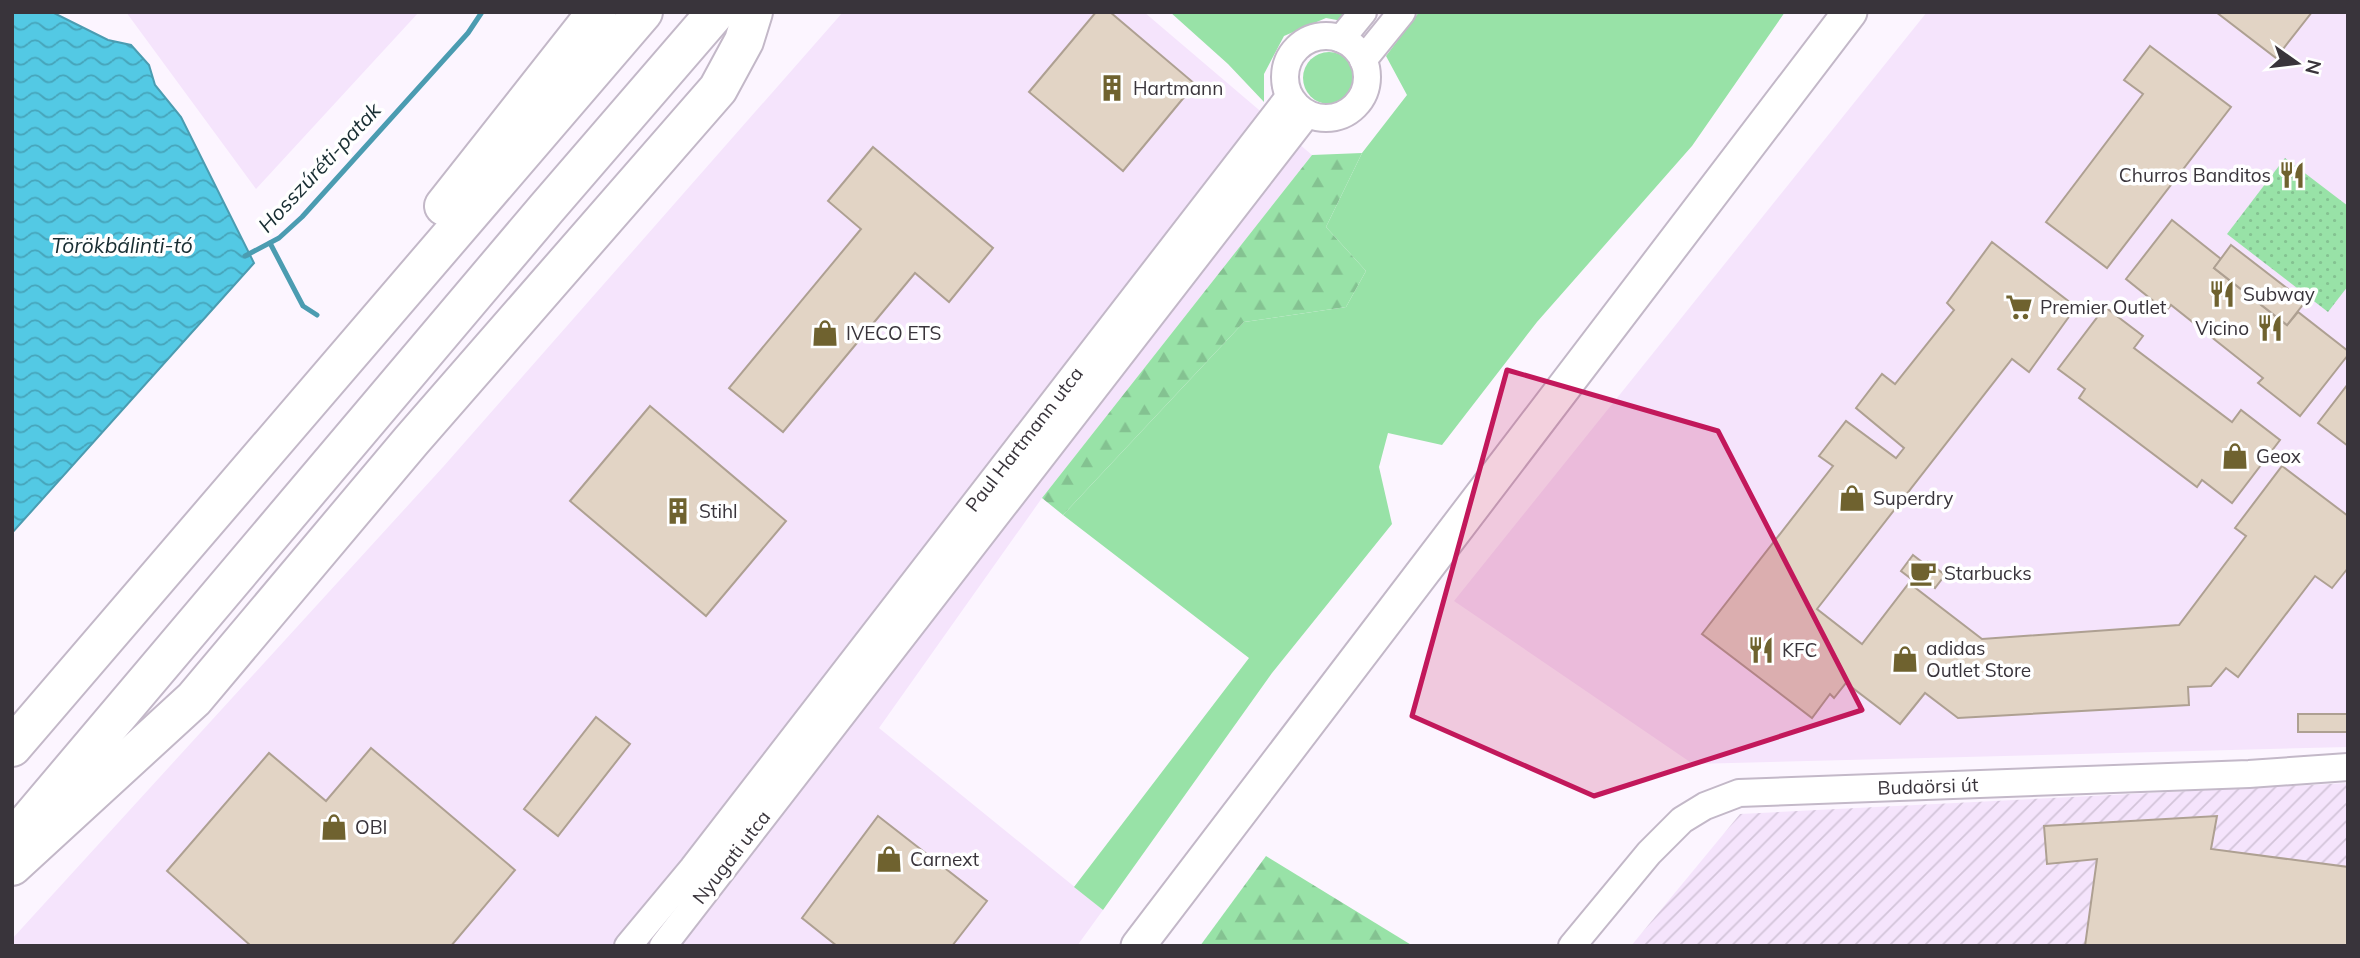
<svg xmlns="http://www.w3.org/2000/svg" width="2360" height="958" font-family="Mulish,sans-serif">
  <defs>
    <pattern id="industrial-furrows" width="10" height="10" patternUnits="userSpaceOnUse" patternTransform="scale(1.75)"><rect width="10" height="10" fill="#f5e4fc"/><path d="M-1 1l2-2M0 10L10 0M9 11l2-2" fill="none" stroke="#d3c4d9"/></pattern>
    <pattern id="forest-firs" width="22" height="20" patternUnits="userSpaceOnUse" patternTransform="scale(1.75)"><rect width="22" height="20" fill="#98e2a7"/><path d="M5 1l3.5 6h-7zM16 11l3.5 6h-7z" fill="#84c291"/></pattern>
    <pattern id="park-dots" width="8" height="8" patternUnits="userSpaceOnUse" patternTransform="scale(1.75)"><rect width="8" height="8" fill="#98e2a7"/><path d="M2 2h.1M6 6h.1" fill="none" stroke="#84c291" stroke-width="1.8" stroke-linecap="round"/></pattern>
    <pattern id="water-waves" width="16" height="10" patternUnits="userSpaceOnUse" patternTransform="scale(1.75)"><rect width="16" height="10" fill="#53c9e4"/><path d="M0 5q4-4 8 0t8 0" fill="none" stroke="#46a4ba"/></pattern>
  </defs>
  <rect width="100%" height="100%" fill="#fcf5ff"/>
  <g fill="#f5e4fc">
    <path d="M126 12H419L256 189Z"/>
    <path d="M843 12H1144L1312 155 1042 498 879 728 1103 910 1077 946H12V939L443 467Z"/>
    <path d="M1927 12H2348V747L1693 764 1454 601Z"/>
  </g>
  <path fill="url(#industrial-furrows)" d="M2348 783V946H1631L1740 814Z"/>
  <g fill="#98e2a7">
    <path d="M1170 12H1348L1342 21 1326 18 1284 36 1264 74V102L1228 64Z"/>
    <path d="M1419 12H1785L1692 146 1537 322 1442 445 1388 433 1379 467 1392 524 1272 673 1103 910 1074 887 1249 658 1063 515 1244 322 1346 307 1366 271 1326 227 1362 153 1407 95 1386 56Z"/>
    <circle cx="1329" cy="78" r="26"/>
  </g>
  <g fill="url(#forest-firs)">
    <path d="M1362 153 1326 227 1366 271 1346 307 1244 322 1063 515 1042 498 1312 155Z"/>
    <path d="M1266 856 1413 946H1200Z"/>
  </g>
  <path fill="url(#park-dots)" d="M2285 158 2348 206V286L2328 312 2227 234Z"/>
  <path fill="url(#water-waves)" stroke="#4b9cb1" stroke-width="2" d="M12 12H52L108 40 131 45 149 65 155 85 181 117 254 263 12 533Z"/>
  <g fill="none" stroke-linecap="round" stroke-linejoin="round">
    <g stroke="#4b9cb1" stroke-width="5">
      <path d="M270 243 303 306 317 315"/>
      <path d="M245 256 279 238 302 217 468 33 482 12"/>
    </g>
  </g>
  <g fill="#e2d4c5" stroke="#aea092" stroke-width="2">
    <path d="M1096 12H1110L1195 84 1123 171 1029 92Z"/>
    <path d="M2216 12H2312L2276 58Z"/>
    <path d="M2150 46 2231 107 2107 268 2046 222 2143 94 2124 80Z"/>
    <path d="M873 147 993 248 949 302 915 273 783 432 729 388 861 229 828 201Z"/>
    <path d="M2172 220 2221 259 2214 268 2287 325 2298 312 2348 351V355L2300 416 2258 383 2263 378 2171 305 2166 311 2126 279Z"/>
    <path d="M1992 242 2076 307 2029 372 2012 359 1817 609 1862 644 1909 583 1982 639 2179 625 2246 536 2235 528 2282 466 2348 516V568L2332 588 2315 576 2238 677 2226 668 2211 686 2188 687 2189 705 1958 718 1925 693 1900 724 1846 683 1834 698 1830 694 1812 718 1702 634 1833 466 1819 456 1846 421 1896 458 1904 448 1856 408 1882 374 1895 384 1954 310 1947 303Z"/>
    <path d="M2231 245 2305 302 2287 325 2214 268Z"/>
    <path d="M2105 307 2143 336 2134 348 2232 422 2241 410 2280 440 2232 503 2202 480 2197 487 2079 398 2085 389 2058 369Z"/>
    <path d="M2348 384V446L2318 423Z"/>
    <path d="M650 406 786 521 706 616 570 501Z"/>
    <path d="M1913 555 1926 565 1928 562 1945 575 1935 588 1922 578 1918 584 1901 571Z"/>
    <rect x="2298" y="714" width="50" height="18"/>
    <path d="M596 717 630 744 558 836 524 809Z"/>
    <path d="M371 748 515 870 451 946H251L167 871 269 753 326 801Z"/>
    <path d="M878 816 987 901 952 946H837L802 918Z"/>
    <path d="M2217 816 2211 849 2348 867V946H2085L2097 859 2047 864 2044 826Z"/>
  </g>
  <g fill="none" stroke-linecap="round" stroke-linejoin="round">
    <defs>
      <g id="minor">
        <circle cx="1326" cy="77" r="41"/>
        <path d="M1341 39 1363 12"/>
        <path d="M1363 60 1402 12"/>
        <path d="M628 946 693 868 1289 97"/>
        <path d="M663 946 1307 114"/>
        <path d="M1572 946 1649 853 1682 820 1705 806 1739 793 2249 774 2348 767"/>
      </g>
      <path id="major" d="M1138 946 1850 12"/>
      <g id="highway">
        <path d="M444 206 597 12"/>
        <path d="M12 747 643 12"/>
        <path d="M26 824 546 209 716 12"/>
        <path d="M12 866 194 699 411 441 718 89 744 41 753 12"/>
      </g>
    </defs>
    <use href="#minor" stroke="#c3b8c8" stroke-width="30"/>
    <use href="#major" stroke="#c3b8c8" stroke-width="37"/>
    <use href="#highway" stroke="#c3b8c8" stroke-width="42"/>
    <use href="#minor" stroke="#fff" stroke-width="26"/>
    <use href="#major" stroke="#fff" stroke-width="33"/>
    <use href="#highway" stroke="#fff" stroke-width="38"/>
  </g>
  <path fill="#c2185b" fill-opacity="0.2" stroke="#c2185b" stroke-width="5" stroke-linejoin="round" d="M1507 370 1718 431 1862 710 1594 796 1412 716Z"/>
  <defs>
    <symbol id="building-bare" viewBox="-9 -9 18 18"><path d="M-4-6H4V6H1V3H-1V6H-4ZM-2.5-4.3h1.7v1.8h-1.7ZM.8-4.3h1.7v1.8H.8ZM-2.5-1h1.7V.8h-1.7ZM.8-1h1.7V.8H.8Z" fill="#6f622f" stroke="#fff" stroke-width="2.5" paint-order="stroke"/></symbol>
    <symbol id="restaurant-bare" viewBox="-9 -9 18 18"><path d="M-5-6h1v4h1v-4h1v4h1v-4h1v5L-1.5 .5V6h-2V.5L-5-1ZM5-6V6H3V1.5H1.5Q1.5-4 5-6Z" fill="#6f622f" stroke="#fff" stroke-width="2.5" paint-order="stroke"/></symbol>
    <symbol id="supermarket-bare" viewBox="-9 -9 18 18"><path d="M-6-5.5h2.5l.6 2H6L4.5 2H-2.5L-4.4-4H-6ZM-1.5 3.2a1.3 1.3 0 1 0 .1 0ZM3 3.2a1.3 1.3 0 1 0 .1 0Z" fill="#6f622f" stroke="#fff" stroke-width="2.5" paint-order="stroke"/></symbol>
    <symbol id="shop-bare" viewBox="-9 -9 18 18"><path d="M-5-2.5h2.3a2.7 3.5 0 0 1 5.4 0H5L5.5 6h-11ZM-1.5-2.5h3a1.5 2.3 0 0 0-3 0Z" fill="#6f622f" stroke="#fff" stroke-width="2.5" paint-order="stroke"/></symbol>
    <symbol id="cafe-bare" viewBox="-9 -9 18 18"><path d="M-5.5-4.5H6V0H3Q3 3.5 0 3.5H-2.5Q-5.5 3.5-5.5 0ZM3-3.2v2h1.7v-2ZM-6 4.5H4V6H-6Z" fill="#6f622f" stroke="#fff" stroke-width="2.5" paint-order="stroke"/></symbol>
  </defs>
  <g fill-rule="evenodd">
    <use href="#building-bare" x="1093" y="69" width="38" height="38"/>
    <use href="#restaurant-bare" x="2273" y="156" width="38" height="38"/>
    <use href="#restaurant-bare" x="2203" y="275" width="38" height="38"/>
    <use href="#supermarket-bare" x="2000" y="288" width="38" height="38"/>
    <use href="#restaurant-bare" x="2251" y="309" width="38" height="38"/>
    <use href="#shop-bare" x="806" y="314" width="38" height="38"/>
    <use href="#shop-bare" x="2216" y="437" width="38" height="38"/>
    <use href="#shop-bare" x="1833" y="479" width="38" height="38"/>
    <use href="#building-bare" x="659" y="492" width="38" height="38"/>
    <use href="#cafe-bare" x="1904" y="554" width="38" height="38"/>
    <use href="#restaurant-bare" x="1742" y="631" width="38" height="38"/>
    <use href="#shop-bare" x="1886" y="640" width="38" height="38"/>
    <use href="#shop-bare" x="315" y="808" width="38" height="38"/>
    <use href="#shop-bare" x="870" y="840" width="38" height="38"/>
  </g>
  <g text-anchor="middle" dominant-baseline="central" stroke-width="7" stroke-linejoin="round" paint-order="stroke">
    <g font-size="19" fill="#39343b" stroke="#fff" text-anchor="start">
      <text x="1133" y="88">Hartmann</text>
      <text x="2271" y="175" text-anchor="end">Churros Banditos</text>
      <text x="2243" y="294">Subway</text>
      <text x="2040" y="307">Premier Outlet</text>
      <text x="2249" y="328" text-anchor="end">Vicino</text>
      <text x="846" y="333">IVECO ETS</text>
      <text x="2256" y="456">Geox</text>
      <text x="1873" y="498">Superdry</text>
      <text x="699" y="511">Stihl</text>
      <text x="1944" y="573">Starbucks</text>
      <text x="1926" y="648">adidas<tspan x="1926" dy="22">Outlet Store</tspan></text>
      <text x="1782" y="650">KFC</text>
      <text x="355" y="827">OBI</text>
      <text x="910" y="859">Carnext</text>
    </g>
    <g font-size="19" fill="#39343b" stroke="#fff">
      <text transform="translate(1024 439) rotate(-52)">Paul Hartmann utca</text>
      <text transform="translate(1928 786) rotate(-2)">Budaörsi út</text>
      <text transform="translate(731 857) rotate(-52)">Nyugati utca</text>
    </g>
    <g font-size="21" font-style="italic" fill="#182d32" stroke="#fff">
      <text transform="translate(319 167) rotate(-47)">Hosszúréti-patak</text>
      <text x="122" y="245">Törökbálinti-tó</text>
    </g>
  </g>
  <rect width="2360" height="958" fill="none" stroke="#39343b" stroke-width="28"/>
  <g transform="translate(2297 63) rotate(104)" stroke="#ffffff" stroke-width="5" paint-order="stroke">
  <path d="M0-5L12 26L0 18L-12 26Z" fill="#39343b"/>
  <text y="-10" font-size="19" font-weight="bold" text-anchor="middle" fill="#39343b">N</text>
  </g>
</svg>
